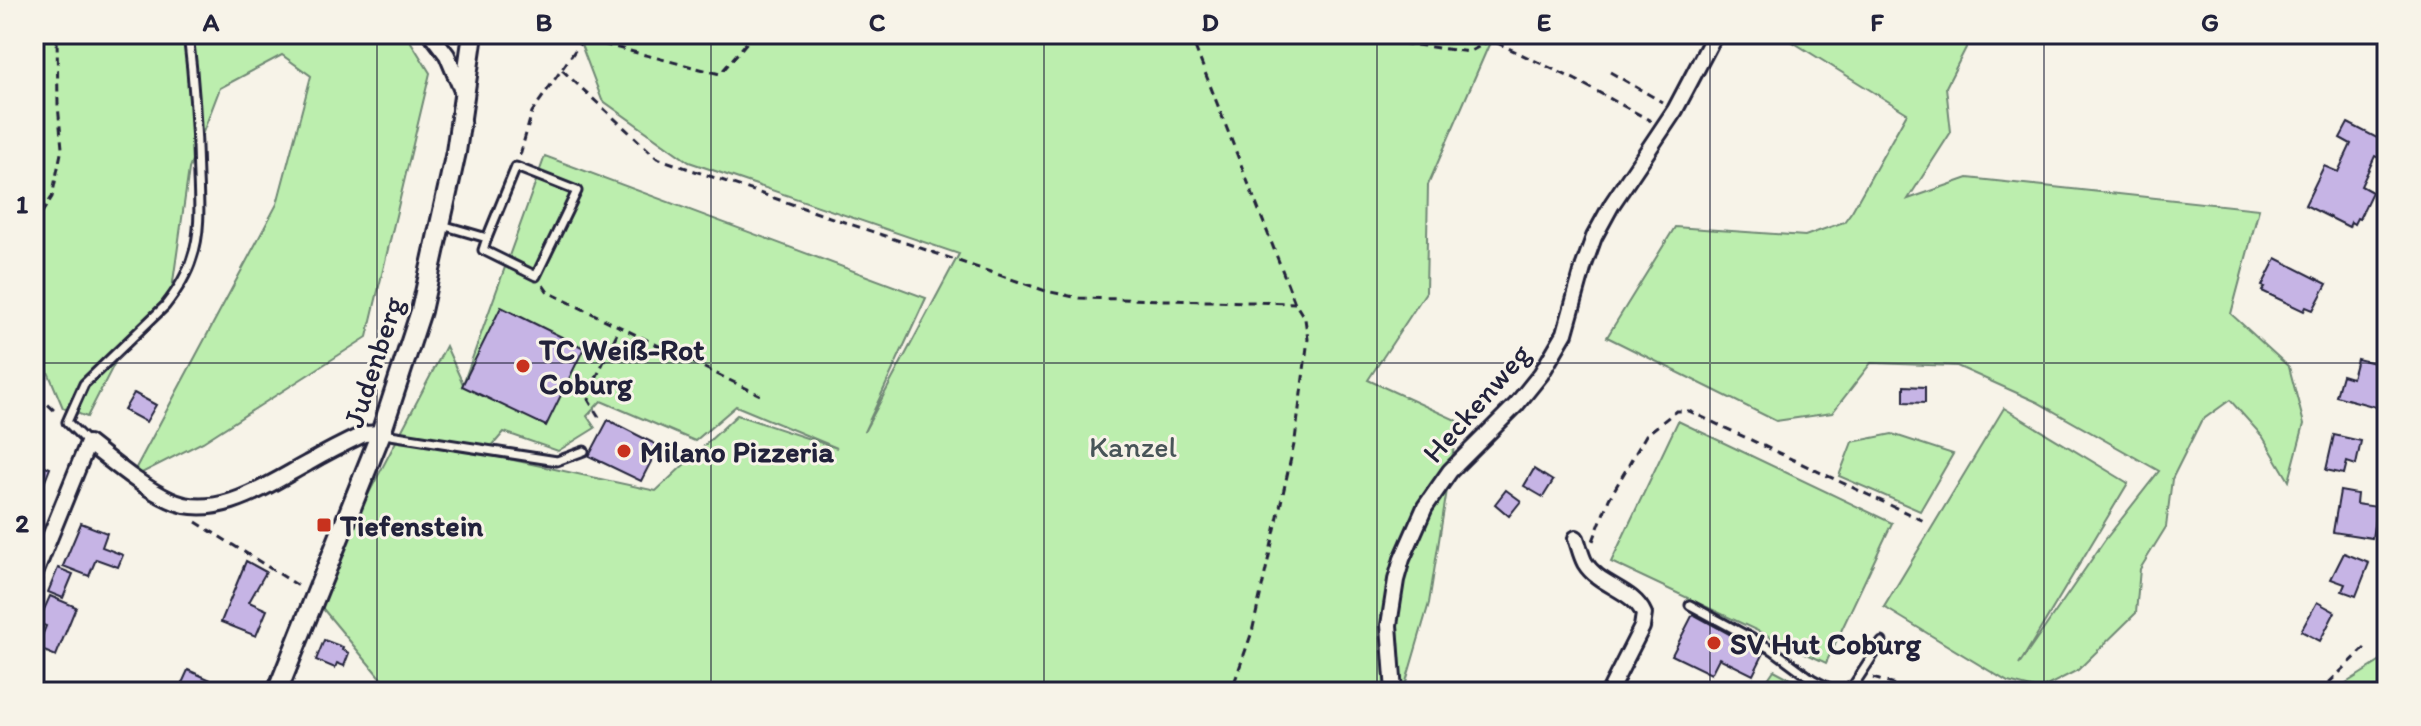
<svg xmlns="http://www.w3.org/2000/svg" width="2421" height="726" font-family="Itim,sans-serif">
  <rect width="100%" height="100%" fill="#f7f3e8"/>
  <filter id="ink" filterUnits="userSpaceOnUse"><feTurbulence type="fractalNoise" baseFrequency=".0125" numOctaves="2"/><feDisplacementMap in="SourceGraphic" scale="16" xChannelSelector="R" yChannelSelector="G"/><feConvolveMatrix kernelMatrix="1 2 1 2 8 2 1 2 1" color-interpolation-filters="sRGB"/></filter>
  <g filter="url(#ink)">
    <g fill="#bceeae" stroke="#6f8874" stroke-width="2" fill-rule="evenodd">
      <path d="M34 34H406L430 73 367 337 203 442 130 479 277 204 311 76 282 55 220 88 189 169 171 296 127 339 87 417 63 408 41 355 34 346Z"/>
      <path d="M577 34H1439L1491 40 1428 185 1426 292 1368 380 1458 421 1429 603 1403 692H392L314 598 446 346 463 384 545 156 926 298 864 432 959 254 689 162 602 100ZM601 401 695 441 736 406 837 448 737 415 656 491 485 454 504 432 558 451 595 428 587 416Z"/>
      <path d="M1780 34H1973L1946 87 1951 132 1908 199 1968 178 2259 209 2231 314 2289 367 2304 424 2289 481 2263 437 2230 400 2201 421 2172 479 2166 527 2140 569 2136 613 2078 670 2039 690 2008 682 1884 607 2004 408 2128 483 2019 665 2105 540 2159 471 2037 402 1957 366 1871 363 1832 413 1776 421 1607 337 1675 227 1805 236 1844 222 1852 211 1907 113Z"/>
      <path d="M1678 421 1892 523 1826 663 1611 562Z"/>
      <path d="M1892 434 1953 454 1920 511 1839 476 1852 442Z"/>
      <path d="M2387 657V692H2332Z"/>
      <path d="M1774 670 1804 686 1826 692H1759Z"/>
    </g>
    <g fill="#c6b4e5" stroke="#22223b" stroke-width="2">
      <path d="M2348 123 2387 143V151L2383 160 2375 156 2361 186 2372 192 2359 219 2357 218 2354 224 2351 222 2349 227 2305 205 2324 166 2338 172 2351 144 2340 138Z"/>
      <path d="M2276 258 2327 284 2313 310 2306 307 2304 311 2262 291 2265 287 2262 286Z"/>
      <path d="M501 307 584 348 546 426 462 386Z"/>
      <path d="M2357 359 2387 366V410L2336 396 2342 375 2352 378Z"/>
      <path d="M1904 386 1925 387V403L1904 402Z"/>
      <path d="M134 393 156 405 146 422 124 410Z"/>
      <path d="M608 420 659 446 641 481 589 456Z"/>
      <path d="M2334 435 2361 441 2356 465 2347 462 2344 474 2326 470Z"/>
      <path d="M34 461 50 468 35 507H34Z"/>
      <path d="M1534 469 1553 481 1543 497 1524 486Z"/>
      <path d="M1506 490 1521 501 1509 516 1495 504Z"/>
      <path d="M2340 491 2357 494 2356 504 2377 507 2372 538 2333 532Z"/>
      <path d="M81 523 107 533 102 547 123 555 118 567 96 559 89 576 63 566Z"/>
      <path d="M2344 553 2369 563 2356 596 2342 591 2345 584 2331 579Z"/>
      <path d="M246 561 266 572 249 602 267 610 256 636 221 622Z"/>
      <path d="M58 568 73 574 63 598 48 592Z"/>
      <path d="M50 596 76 607 56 656 37 648 46 626 38 623Z"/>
      <path d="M2317 602 2335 612 2320 641 2301 631Z"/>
      <path d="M1693 614 1764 653 1753 675 1719 658 1711 674 1672 655Z"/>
      <path d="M324 640 343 647 342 650 349 653 344 666 337 663 335 668 316 660Z"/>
      <path d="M188 670 238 692H178Z"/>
    </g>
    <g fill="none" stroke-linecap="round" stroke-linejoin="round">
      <defs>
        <g id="lane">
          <path d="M442 225 487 238 516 167 577 191 536 276 483 250 487 238"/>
          <path d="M384 434 557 461 584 451"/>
          <path d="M88 443 67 422 84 384 165 306C176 292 187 275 192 258 201 233 199 203 198 177 197 129 194 82 188 34"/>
          <path d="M1690 605 1773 650 1812 679 1831 689 1841 691 1853 686 1882 642"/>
        </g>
        <g id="street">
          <path d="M431 34 447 55 463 93"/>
          <path d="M1576 538C1579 546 1581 556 1585 563 1599 586 1633 589 1644 614L1642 627 1609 692"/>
          <path d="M34 576 88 443C114 463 140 486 170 500 216 522 269 484 308 463 327 452 345 443 364 434L381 433"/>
          <path d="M1394 692 1389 625 1396 580 1402 559 1425 507 1450 471 1516 405 1541 374 1565 333 1584 265 1594 237 1612 204 1675 110 1715 34"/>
        </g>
        <path id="secondary" d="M277 692 381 433 421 311 456 152 473 34"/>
      </defs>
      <use href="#lane" stroke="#22223b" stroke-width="13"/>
      <use href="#street" stroke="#22223b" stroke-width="20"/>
      <use href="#secondary" stroke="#22223b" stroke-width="24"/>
      <g stroke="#22223b" stroke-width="3" stroke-dasharray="8 6" stroke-linecap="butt">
        <path d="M1190 34 1295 303 1305 319 1308 339 1295 440 1252 632 1231 692"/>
        <path d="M1333 34 1469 52 1491 40 1576 80 1651 121"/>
        <path d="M1481 34 1491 40"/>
        <path d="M562 70 657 158 1046 291 1079 298 1295 303"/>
        <path d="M1610 72 1662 102"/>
        <path d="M520 155 532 112 583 39 720 74 754 34"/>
        <path d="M34 225 52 197 62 148 58 105 57 34"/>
        <path d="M543 285 548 292 760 395"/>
        <path d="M34 381 42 399 58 414"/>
        <path d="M599 417 589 401 590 391 620 327"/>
        <path d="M196 522 302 588"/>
        <path d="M1593 541 1609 499 1646 435 1676 411H1689L1924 521"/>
        <path d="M1873 678 1917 692"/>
        <path d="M2319 692 2365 648"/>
      </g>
      <use href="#lane" stroke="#f7f3e8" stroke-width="7"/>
      <use href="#street" stroke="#f7f3e8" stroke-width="14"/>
      <use href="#secondary" stroke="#f7f3e8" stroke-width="18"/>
    </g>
  </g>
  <path fill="none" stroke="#22223b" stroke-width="2" stroke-opacity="0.55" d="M377 34V692M711 34V692M1044 34V692M1377 34V692M1710 34V692M2044 34V692M34 363H2387"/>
  <g fill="#c8321e" stroke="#f7f3e8" stroke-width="3">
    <circle cx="523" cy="366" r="8"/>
    <circle cx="624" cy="451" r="8"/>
    <rect x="316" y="517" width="16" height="16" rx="4"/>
    <circle cx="1714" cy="643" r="8"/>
  </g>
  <g text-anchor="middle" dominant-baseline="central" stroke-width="6" stroke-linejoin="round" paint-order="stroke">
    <g font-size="30" font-weight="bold" fill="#22223b" stroke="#f7f3e8" text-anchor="start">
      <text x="539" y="349">TC Weiß-Rot<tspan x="539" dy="34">Coburg</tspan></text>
      <text x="640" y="451">Milano Pizzeria</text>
      <text x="340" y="525">Tiefenstein</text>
      <text x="1730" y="643">SV Hut Coburg</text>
    </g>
    <g font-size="30" fill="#22223b" stroke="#f7f3e8">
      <text transform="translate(373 362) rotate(-72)">Judenberg</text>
      <text transform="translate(1476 403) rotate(-49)">Heckenweg</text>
    </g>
    <g font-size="30" fill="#485558" stroke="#f7f3e8">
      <text x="1133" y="446">Kanzel</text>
    </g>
  </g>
  <rect width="2421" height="726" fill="none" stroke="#f7f3e8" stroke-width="88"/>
  <rect x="44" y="44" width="2333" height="638" fill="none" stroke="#22223b" stroke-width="3"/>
  <g font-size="26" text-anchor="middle" font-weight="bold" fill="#22223b">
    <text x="211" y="31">A</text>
    <text x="544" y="31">B</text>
    <text x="877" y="31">C</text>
    <text x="1210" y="31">D</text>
    <text x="1544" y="31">E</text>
    <text x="1877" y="31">F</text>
    <text x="2210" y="31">G</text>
    <text x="22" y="213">1</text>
    <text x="22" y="532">2</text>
  </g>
</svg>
